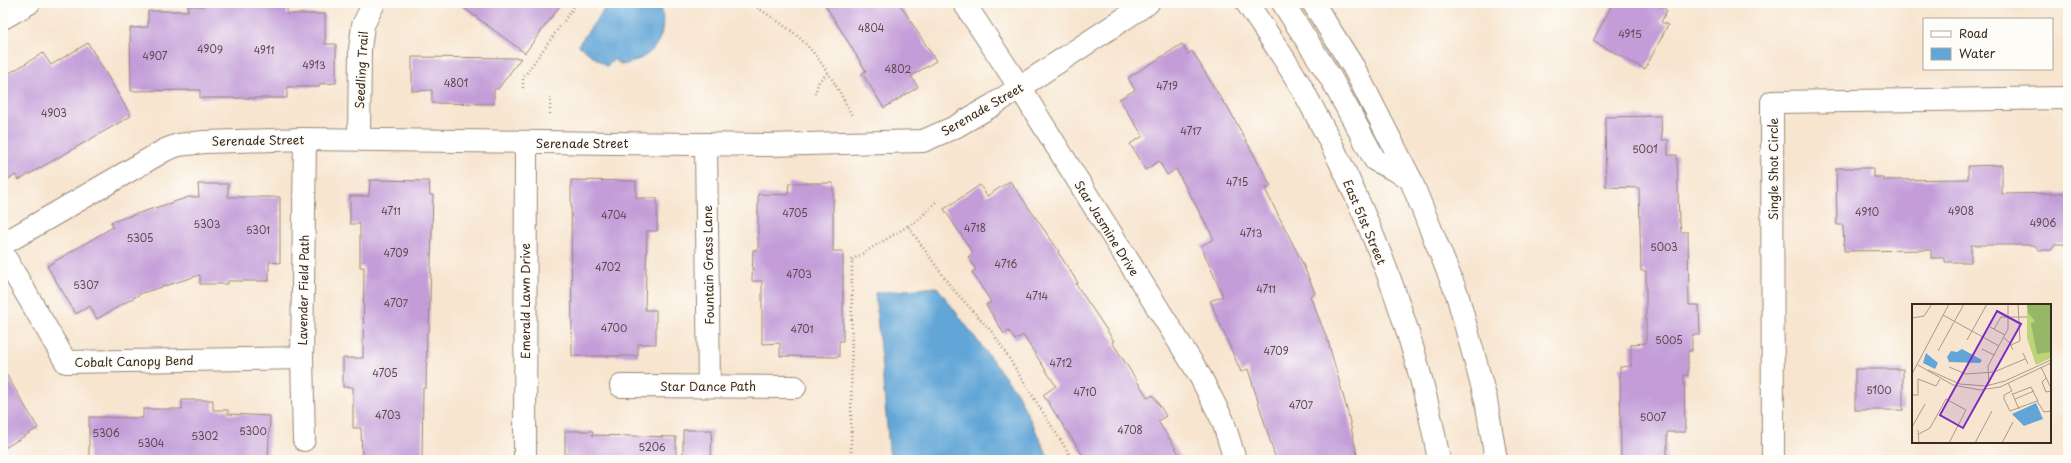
<svg xmlns="http://www.w3.org/2000/svg" width="2071" height="463" font-family="'Playpen Sans',sans-serif">
  <rect width="100%" height="100%" fill="#fdfcf7"/>
  <filter id="ink" filterUnits="userSpaceOnUse"><feTurbulence type="fractalNoise" baseFrequency=".025" numOctaves="2"/><feDisplacementMap in="SourceGraphic" scale="8" xChannelSelector="R" yChannelSelector="G"/><feConvolveMatrix kernelMatrix="1 2 1 2 8 2 1 2 1" color-interpolation-filters="sRGB"/></filter>
  <filter id="wash" filterUnits="userSpaceOnUse"><feTurbulence type="fractalNoise" baseFrequency=".012" numOctaves="4" result="noise"/><feDisplacementMap in="SourceGraphic" scale="16" xChannelSelector="R" yChannelSelector="G"/><feGaussianBlur stdDeviation="0.9" result="paint"/><feColorMatrix in="noise" values="0 0 0 0 0 0 0 0 0 0 0 0 0 0 0 0 0 1.4 0 .05"/><feComposite in="paint" operator="in"/></filter>
  <g filter="url(#wash)">
    <rect width="100%" height="100%" fill="#f7e5cf"/>
    <g fill="#62a6d7" stroke="#4e687a">
      <path d="M609 3H653L662 10C667 41 651 59 622 65L613 59 607 67 578 45Z"/>
      <path d="M937 287 1017 393 1050 460H890L875 293Z"/>
    </g>
    <g id="blocks">
      <g fill="#c39cd8">
        <path d="M204 3H287V14H325V44H336V83L319 84V87H287V98H200V90L131 91 130 28 148 27V11H188V6H204Z"/>
        <path d="M457 3H562L525 53Z"/>
        <path d="M824 3H899L936 61 911 76 918 87 884 108 862 73 866 71Z"/>
        <path d="M1613 3H1652L1667 10 1661 22 1668 25 1645 69 1593 41Z"/>
        <path d="M88 43 131 116 19 180 16 175 3 182V77L43 53 51 65Z"/>
        <path d="M1182 44 1188 54 1192 51 1225 105 1226 104 1271 186 1265 189 1302 262 1315 293 1310 296 1328 341 1348 413 1358 460H1276L1248 369 1241 372 1210 301 1223 296 1201 246 1214 239 1176 169 1167 175 1159 161 1145 170 1130 144 1143 136 1119 99 1135 90 1128 78Z"/>
        <path d="M412 57 521 58 498 89H494V104L432 103V90L412 91Z"/>
        <path d="M1661 116 1662 140H1668V155H1677L1679 222H1680L1681 232H1688L1689 305H1699L1700 335H1692V351H1688V375H1684L1685 432H1667V460H1621L1620 367 1631 366V344L1646 343V271H1641L1639 188 1606 187 1605 117Z"/>
        <path d="M2002 165V194L2068 193V244H2056L2051 250H2039L2034 245H1971V262H1945V258H1931V250L1844 251 1843 225H1837L1836 168H1873V177H1882L1883 180 1968 179V166Z"/>
        <path d="M370 180 429 181 430 195H433L429 332H427L426 388H423L422 460H362L361 428H353V387H343V358H363L364 267H360V224H350V196H369Z"/>
        <path d="M571 180 636 181V198H657V231H647L645 310H656V344H638V356H572Z"/>
        <path d="M1010 181 1059 251 1058 252 1078 283 1076 284 1114 341 1112 342 1148 398 1153 395 1166 416 1158 421 1183 460H1086L1043 395 1056 386 1023 335 1015 340 1009 331 1004 334 986 305 991 302 972 272 976 270 968 257 973 253 944 209 980 185 987 196Z"/>
        <path d="M789 183H833V251H843V341H839V357L780 356V343L762 344V281H752L753 250H758V194L788 195Z"/>
        <path d="M198 184H228V197H280V263L269 262V281H228V284H200V275L142 293 97 319 90 306 76 314 47 266 113 227 111 222 189 197H199Z"/>
        <path d="M3 369 38 428 3 449Z"/>
        <rect x="1855" y="369" width="48" height="41"/>
        <path d="M182 400H213V410H228V414L270 416 268 460H89V417L143 418V409H182Z"/>
        <path d="M683 430H712L711 460H683Z"/>
        <path d="M565 431H593L592 435 676 437V460H565Z"/>
      </g>
    </g>
  </g>
  <g filter="url(#ink)">
    <use href="#blocks" fill-opacity="0" stroke="#998876" stroke-width="1"/>
    <g fill="none" stroke-linecap="round" stroke-linejoin="round">
      <defs>
        <g id="minor">
          <path d="M964 3 1020 88 1199 374 1223 421 1235 460"/>
          <path d="M1247 3C1266 32 1287 61 1304 92 1367 206 1416 332 1439 460"/>
          <path d="M1283 3 1332 80 1375 160 1410 178"/>
          <path d="M1313 3 1354 68 1410 178 1457 294 1486 400 1496 460"/>
          <path d="M3 18 29 3"/>
          <path d="M359 139 360 49 363 25 374 3"/>
          <path d="M706 144 709 386"/>
          <path d="M3 244 165 150 178 145 204 142 305 139 767 145 923 141 955 127 993 105 1148 3"/>
          <path d="M3 254 66 362 302 358"/>
          <path d="M621 386 795 387"/>
          <path d="M304 440 302 358 305 139"/>
          <path d="M525 460 526 143"/>
          <path d="M1773 460 1772 102 2068 98"/>
        </g>
      </defs>
      <use href="#minor" stroke="#998876" stroke-width="24"/>
      <g stroke="#998876" stroke-width="2.5" stroke-dasharray="1 3" stroke-linecap="butt">
        <path d="M751 3C765 13 780 22 794 33 820 55 837 86 852 116"/>
        <path d="M523 88V79L525 75 577 3"/>
        <path d="M815 94 819 81 828 73"/>
        <path d="M550 114V97"/>
        <path d="M908 226 917 221 937 201"/>
        <path d="M851 460 852 260 908 226 951 287 993 333 1073 460"/>
      </g>
      <use href="#minor" stroke="#fff" stroke-width="22"/>
    </g>
  </g>
  <g text-anchor="middle" dominant-baseline="central" stroke-width="4" stroke-linejoin="round" paint-order="stroke">
    <g font-size="10" fill="#5d464c">
      <text x="871" y="27">4804</text>
      <text x="1630" y="33">4915</text>
      <text x="210" y="48">4909</text>
      <text x="264" y="49">4911</text>
      <text x="155" y="55">4907</text>
      <text x="314" y="64">4913</text>
      <text x="898" y="68">4802</text>
      <text x="456" y="82">4801</text>
      <text x="1167" y="85">4719</text>
      <text x="54" y="112">4903</text>
      <text x="1191" y="130">4717</text>
      <text x="1645" y="148">5001</text>
      <text x="1237" y="181">4715</text>
      <text x="391" y="210">4711</text>
      <text x="1961" y="210">4908</text>
      <text x="1867" y="211">4910</text>
      <text x="795" y="212">4705</text>
      <text x="614" y="214">4704</text>
      <text x="2043" y="222">4906</text>
      <text x="207" y="223">5303</text>
      <text x="975" y="227">4718</text>
      <text x="258" y="229">5301</text>
      <text x="1251" y="232">4713</text>
      <text x="140" y="237">5305</text>
      <text x="1664" y="246">5003</text>
      <text x="396" y="252">4709</text>
      <text x="1006" y="263">4716</text>
      <text x="608" y="266">4702</text>
      <text x="799" y="273">4703</text>
      <text x="86" y="284">5307</text>
      <text x="1266" y="288">4711</text>
      <text x="1037" y="295">4714</text>
      <text x="396" y="302">4707</text>
      <text x="614" y="327">4700</text>
      <text x="802" y="328">4701</text>
      <text x="1669" y="339">5005</text>
      <text x="1276" y="350">4709</text>
      <text x="1061" y="362">4712</text>
      <text x="385" y="372">4705</text>
      <text x="1879" y="389">5100</text>
      <text x="1085" y="391">4710</text>
      <text x="1301" y="404">4707</text>
      <text x="388" y="414">4703</text>
      <text x="1653" y="416">5007</text>
      <text x="1130" y="429">4708</text>
      <text x="253" y="430">5300</text>
      <text x="106" y="432">5306</text>
      <text x="205" y="435">5302</text>
      <text x="151" y="442">5304</text>
      <text x="652" y="446">5206</text>
    </g>
    <g font-size="12" fill="#3b2a1e" stroke="#fdfcf7">
      <text transform="translate(361 70) rotate(-87)">Seedling Trail</text>
      <text transform="translate(982 109) rotate(-30)">Serenade Street</text>
      <text transform="translate(258 140) rotate(-1)">Serenade Street</text>
      <text x="582" y="143">Serenade Street</text>
      <text transform="translate(1773 169) rotate(-90)">Single Shot Circle</text>
      <text transform="translate(1365 222) rotate(67)">East 51st Street</text>
      <text transform="translate(1107 228) rotate(58)">Star Jasmine Drive</text>
      <text transform="translate(708 265) rotate(-91)">Fountain Grass Lane</text>
      <text transform="translate(303 290) rotate(-89)">Lavender Field Path</text>
      <text transform="translate(525 301) rotate(-90)">Emerald Lawn Drive</text>
      <text transform="translate(134 361) rotate(-1)">Cobalt Canopy Bend</text>
      <text x="708" y="386">Star Dance Path</text>
    </g>
  </g>
  <g transform="translate(1912 304)">
    <rect width="139" height="139" fill="#f7e5cf"/>
    <path d="M115 0H139V54L124 61 115 34Z" fill="#bed478"/>
    <path d="M115 0H139L138 48 125 50 119 20 123 17 116 9Z" fill="#96b668"/>
    <path d="M50 45 70 56 68 59 37 58 35 53 39 47 45 48ZM14 49 26 59 23 65 11 59ZM124 99 131 115 112 122 100 110Z" fill="#62a6d7"/>
    <path fill="none" stroke="#ac9a88" stroke-width="1" d="M31 11 87 42M0 14 12 12 20 0M78 23 93 31M82 25 89 13H115M92 34 97 38 101 46M55 36 75 0M99 41 108 37 106 0M70 45 82 51M26 47 52 0M111 49 116 60M6 61 41 81 68 86 88 83 139 59M37 63 54 70 82 68 113 55M129 63 139 84M16 66 48 80 74 82 93 77 139 56M0 70 37 0M134 74 130 78 134 88 139 87M96 79 100 87 92 91V95L98 107 125 97 132 108 139 107M77 82 76 62 96 25V0M100 89 107 105M101 90 119 83 126 97M0 91H6V75L24 82 28 75M103 95 122 87M0 123 13 100M6 126 7 139M7 130 18 124 34 95 54 106 37 139M63 139 80 107M90 139 101 118"/>
    <path fill="#7b2cbf" fill-opacity="0.15" stroke="#7b2cbf" stroke-width="2" d="M85 7 109 20 51 124 28 111Z"/>
    <rect width="139" height="139" fill="none" stroke="#3b2a1e" stroke-width="2"/>
  </g>
  <rect width="2071" height="463" fill="none" stroke="#fdfcf7" stroke-width="16"/>
  <rect x="1923" y="18" width="130" height="52" fill="#fdfcf7" stroke="#afa8a0"/>
  <rect x="1931" y="31" width="20" height="6" fill="#ffffff" stroke="#afa8a0"/>
  <text x="1959" y="38" font-size="12" fill="#3b2a1e">Road</text>
  <rect x="1931" y="48" width="20" height="12" fill="#62a6d7" stroke="#afa8a0"/>
  <text x="1959" y="58" font-size="12" fill="#3b2a1e">Water</text>
</svg>
